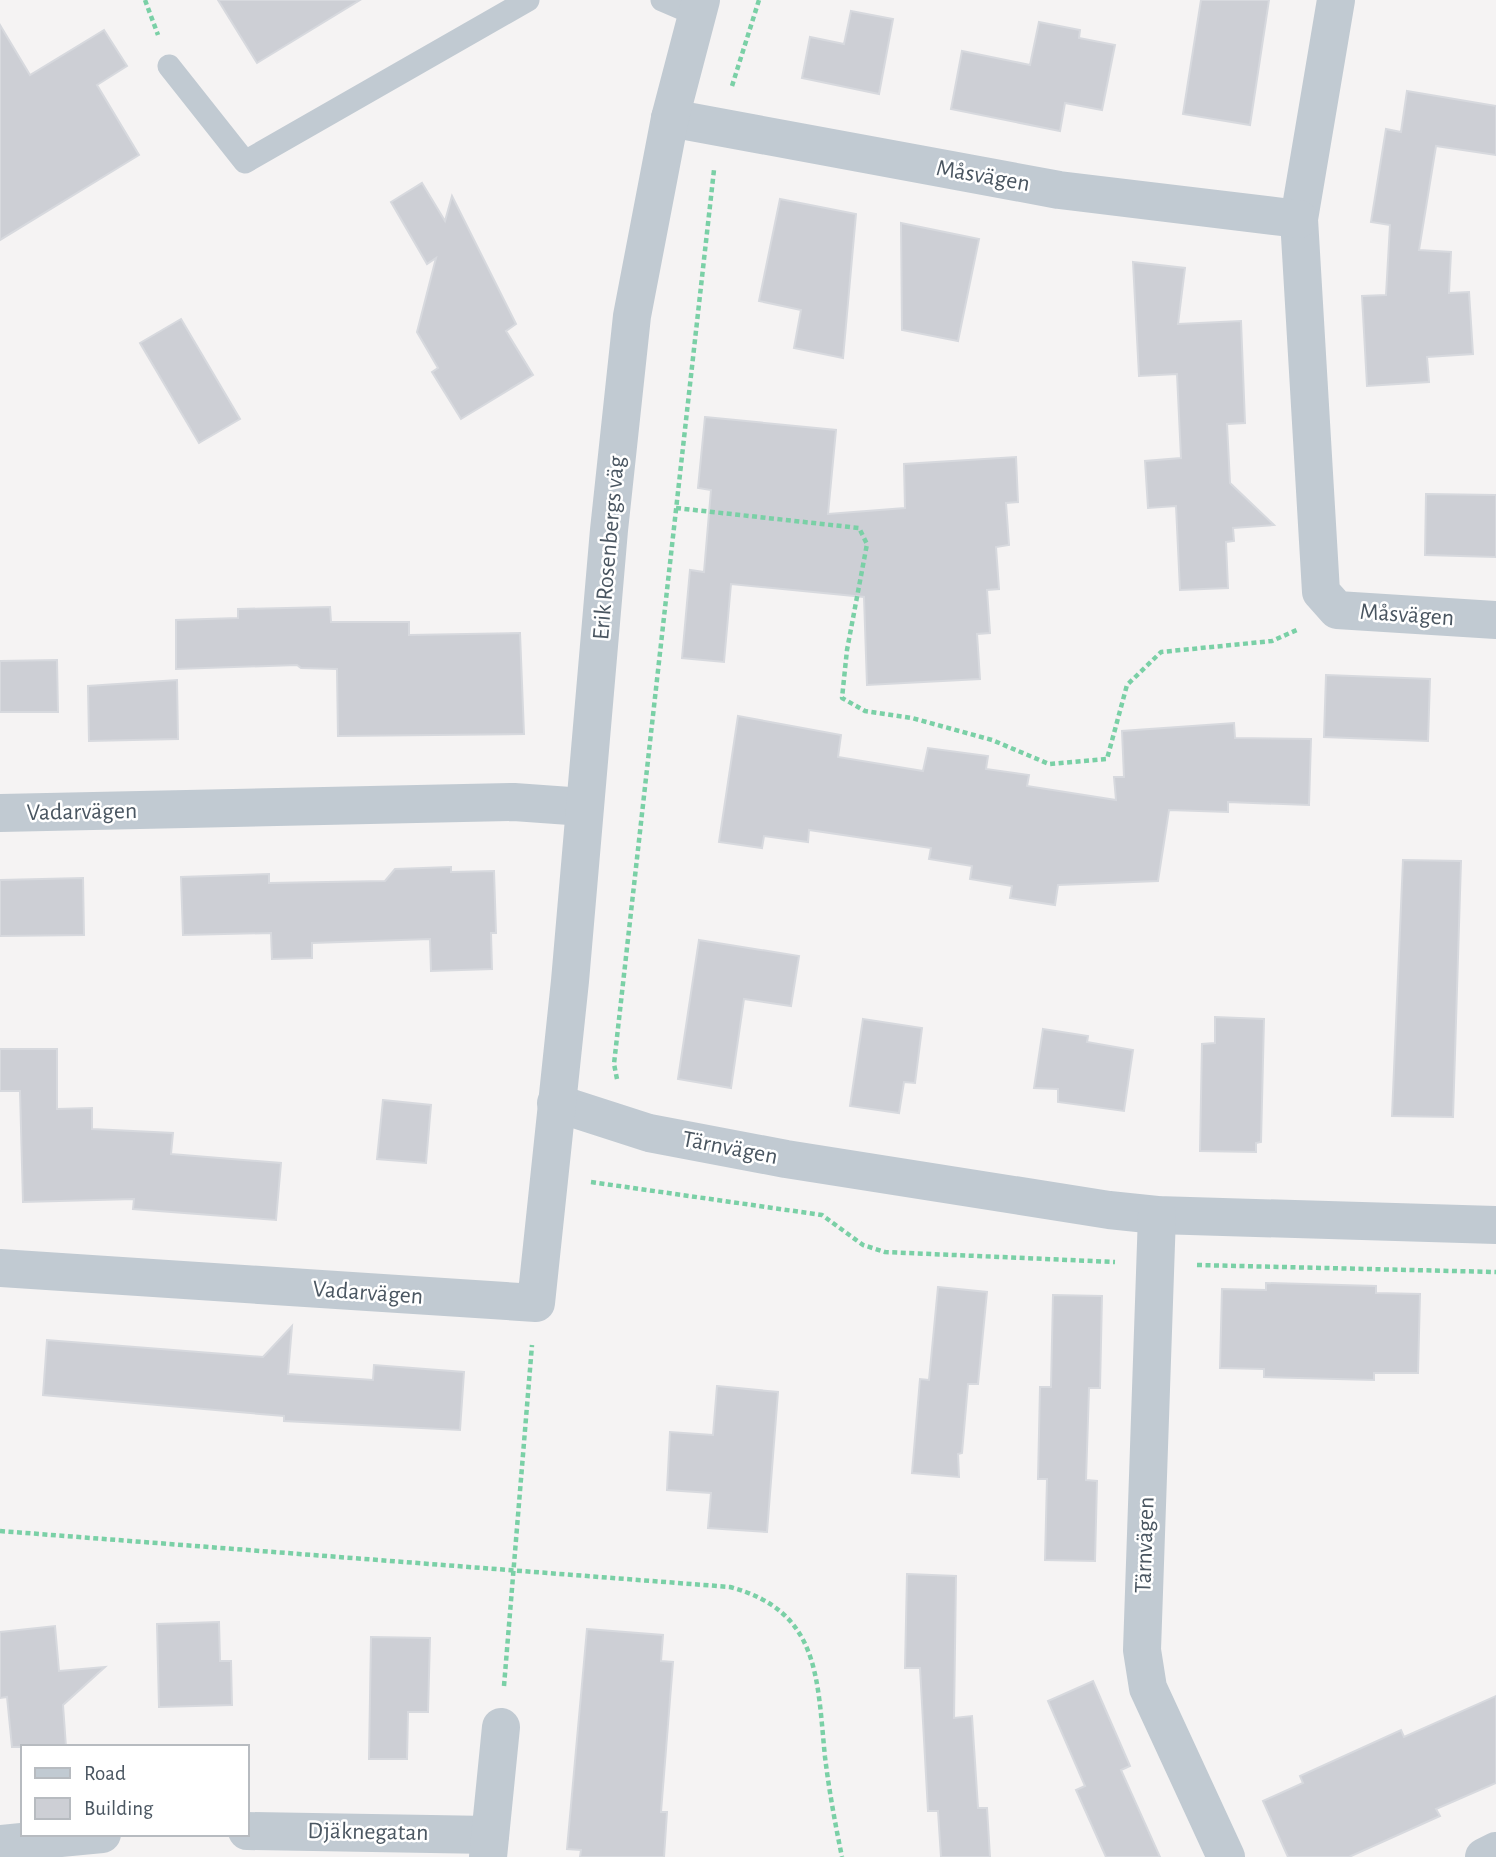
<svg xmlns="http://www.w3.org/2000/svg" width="1496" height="1857" font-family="'Alegreya Sans',sans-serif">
  <rect width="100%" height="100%" fill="#f5f3f3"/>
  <g fill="#cdcfd5" stroke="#d7d9de" stroke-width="2">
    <path d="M218 0H360L257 63Z"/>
    <path d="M1201 0H1269L1250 125 1183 114Z"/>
    <path d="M851 11 893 19 879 94 802 78 810 37 844 44Z"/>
    <path d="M1039 22 1080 30 1079 38 1115 45 1102 110 1065 103 1060 131 951 109 962 51 1030 65Z"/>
    <path d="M0 25 30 75 104 30 127 66 97 85 139 155 0 240Z"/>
    <path d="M1407 91 1496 106V155L1436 146 1419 250 1451 252 1449 293 1469 292 1473 354 1427 357 1429 382 1367 386 1362 296 1386 295 1390 225 1371 222 1386 129 1401 132Z"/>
    <path d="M422 183 445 221 452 196 516 324 506 331 533 375 461 419 432 372 438 368 417 332 436 258 427 264 391 202Z"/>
    <path d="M780 199 856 214 843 358 794 348 801 310 759 301Z"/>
    <path d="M901 223 979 239 958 341 902 330Z"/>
    <path d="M1133 262 1185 268 1178 324 1241 321 1245 423 1227 424 1230 483 1274 525 1233 528 1234 541 1226 542 1228 588 1180 590 1176 506 1148 508 1145 461 1181 458 1177 374 1139 376Z"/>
    <path d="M181 319 240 419 199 443 140 343Z"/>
    <path d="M705 417 836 430 828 514 905 508 904 464 1016 457 1018 502 1006 503 1009 545 996 547 999 589 987 590 990 633 977 634 980 679 867 685 864 597 731 584 724 662 682 658 690 570 704 572 711 490 698 488Z"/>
    <path d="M1426 494 1496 495V557L1425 555Z"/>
    <path d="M330 607 331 622H409V635L520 633 524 734 338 736 337 669 301 668 297 665 176 669V620L238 618V609Z"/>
    <path d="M57 660 58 712H0V661Z"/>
    <path d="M1326 675 1430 679 1428 741 1324 737Z"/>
    <path d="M177 680 178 739 89 741 88 686Z"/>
    <path d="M738 716 841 735 838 757 923 771 928 748 988 756 986 769 1029 775 1027 786 1116 800 1114 777H1124L1122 731 1234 723 1235 738 1311 739 1309 805 1228 802V812L1169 810 1158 881 1058 885 1055 905 1010 898 1012 886 970 879 972 866 929 859 931 848 809 830 808 842 764 836 762 848 719 842Z"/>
    <path d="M1403 860 1461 861 1453 1117 1392 1116Z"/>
    <path d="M451 867V872L494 871 496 933H491L492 969 431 971 430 939 312 943V958L272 959 271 933 183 935 181 877 269 874V883L385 881 395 869Z"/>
    <path d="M83 878 84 935 0 936V880Z"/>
    <path d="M699 940 799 956 791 1006 744 999 731 1088 678 1079Z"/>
    <path d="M1215 1017 1264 1019 1261 1142 1256 1143V1152L1200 1151 1202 1044 1215 1043Z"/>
    <path d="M863 1019 922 1028 915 1083 904 1082 899 1113 850 1106Z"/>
    <path d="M1043 1029 1088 1036 1087 1042 1133 1050 1124 1111 1058 1102V1089L1034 1088Z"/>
    <path d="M0 1049H57V1109L92 1108V1129L173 1133 171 1154 281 1163 276 1220 133 1209 134 1199 23 1202 20 1091H0Z"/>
    <path d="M383 1100 431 1105 426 1163 377 1159Z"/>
    <path d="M1266 1283 1376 1286V1293L1420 1294 1418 1373H1374V1380L1264 1377V1369L1220 1368 1222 1289 1266 1290Z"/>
    <path d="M938 1287 987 1292 978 1384H968L962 1453 958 1454 959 1477 912 1473 920 1379 929 1380Z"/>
    <path d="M1053 1295 1102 1296 1100 1388H1089L1086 1480 1097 1481 1095 1561 1045 1560 1047 1479H1038L1040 1387H1051Z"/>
    <path d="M292 1326 288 1374 373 1380 374 1365 464 1372 460 1430 284 1421V1416L43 1395 47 1340 263 1357Z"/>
    <path d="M717 1386 778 1392 767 1532 708 1528 711 1493 667 1490 670 1432 713 1435Z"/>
    <path d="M907 1574 956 1576 954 1718 972 1716 978 1808H987L990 1857H941L938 1811H928L920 1668H905Z"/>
    <path d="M219 1622 220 1661H231L232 1705 159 1707 157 1624Z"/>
    <path d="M55 1626 59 1671 105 1667 63 1705 66 1747H12L7 1697 0 1698V1632Z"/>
    <path d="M587 1629 663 1635 661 1661 673 1662 661 1812H667L664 1857H580L581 1850 567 1849Z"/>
    <path d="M371 1637 430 1638 428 1712H408L407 1759H369Z"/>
    <path d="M1093 1681 1130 1766 1121 1770 1160 1857H1106L1076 1790 1085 1786 1048 1701Z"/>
    <path d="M1496 1696V1783L1436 1809 1440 1816 1349 1857H1288L1263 1801 1303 1783 1300 1776 1401 1730 1404 1737Z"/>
  </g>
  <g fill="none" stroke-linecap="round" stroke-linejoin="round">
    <g stroke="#7ad0a6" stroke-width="4.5" stroke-dasharray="5 3.5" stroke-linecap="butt">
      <path d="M145 0 158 35"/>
      <path d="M732 86 759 0"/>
      <path d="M676 508 859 528 867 544 847 650 842 698 865 711 912 718 992 740 1049 764 1107 759 1127 685 1161 652 1272 641 1299 629"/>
      <path d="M617 1079 614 1064 714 170"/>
      <path d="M591 1182 822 1215 863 1245 885 1252 1115 1262"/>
      <path d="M1197 1265 1496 1272"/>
      <path d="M0 1531 730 1587C820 1611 817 1678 825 1757 829 1790 835 1823 842 1857"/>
      <path d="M504 1686 532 1345"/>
    </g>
    <g stroke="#c1cad2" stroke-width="23">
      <path d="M662 0 697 15"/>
      <path d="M169 66 245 162 528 0"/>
    </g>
    <g stroke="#c1cad2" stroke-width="38">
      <path d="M1336 0 1299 219 1321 592 1337 610 1496 620"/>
      <path d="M670 118 1059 190 1299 219"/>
      <path d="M0 813 514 802 584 807"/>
      <path d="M556 1103 649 1133 786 1159 1109 1210 1157 1215 1496 1225"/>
      <path d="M1157 1215 1142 1650 1148 1688 1226 1857"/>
      <path d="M0 1268 536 1303 570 981 609 530 632 316 670 118 701 0"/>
      <path d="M247 1831 490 1835"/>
      <path d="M0 1844 102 1834"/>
      <path d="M488 1857 501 1727"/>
      <path d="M1484 1857 1496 1851"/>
    </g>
  </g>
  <g text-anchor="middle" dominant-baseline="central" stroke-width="5" stroke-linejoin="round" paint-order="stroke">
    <g font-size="24" fill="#4a5661" stroke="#fff">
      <text transform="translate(983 176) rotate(10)">Måsvägen</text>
      <text transform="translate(609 548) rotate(-85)">Erik Rosenbergs väg</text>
      <text transform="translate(1407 615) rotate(4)">Måsvägen</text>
      <text transform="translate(82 812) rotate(-1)">Vadarvägen</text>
      <text transform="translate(730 1148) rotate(11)">Tärnvägen</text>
      <text transform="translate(368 1293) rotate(4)">Vadarvägen</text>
      <text transform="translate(1145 1545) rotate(-88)">Tärnvägen</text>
      <text transform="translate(368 1832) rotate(1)">Djäknegatan</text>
    </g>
  </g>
  <rect x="21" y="1745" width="228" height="91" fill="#ffffff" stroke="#b7bbc0" stroke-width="2"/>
  <rect x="35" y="1768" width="35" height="10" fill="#c1cad2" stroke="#b7bbc0" stroke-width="2"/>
  <text x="84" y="1780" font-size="21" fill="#4a5661">Road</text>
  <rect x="35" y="1798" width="35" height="21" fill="#cdcfd5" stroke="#b7bbc0" stroke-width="2"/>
  <text x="84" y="1815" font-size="21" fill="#4a5661">Building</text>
</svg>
